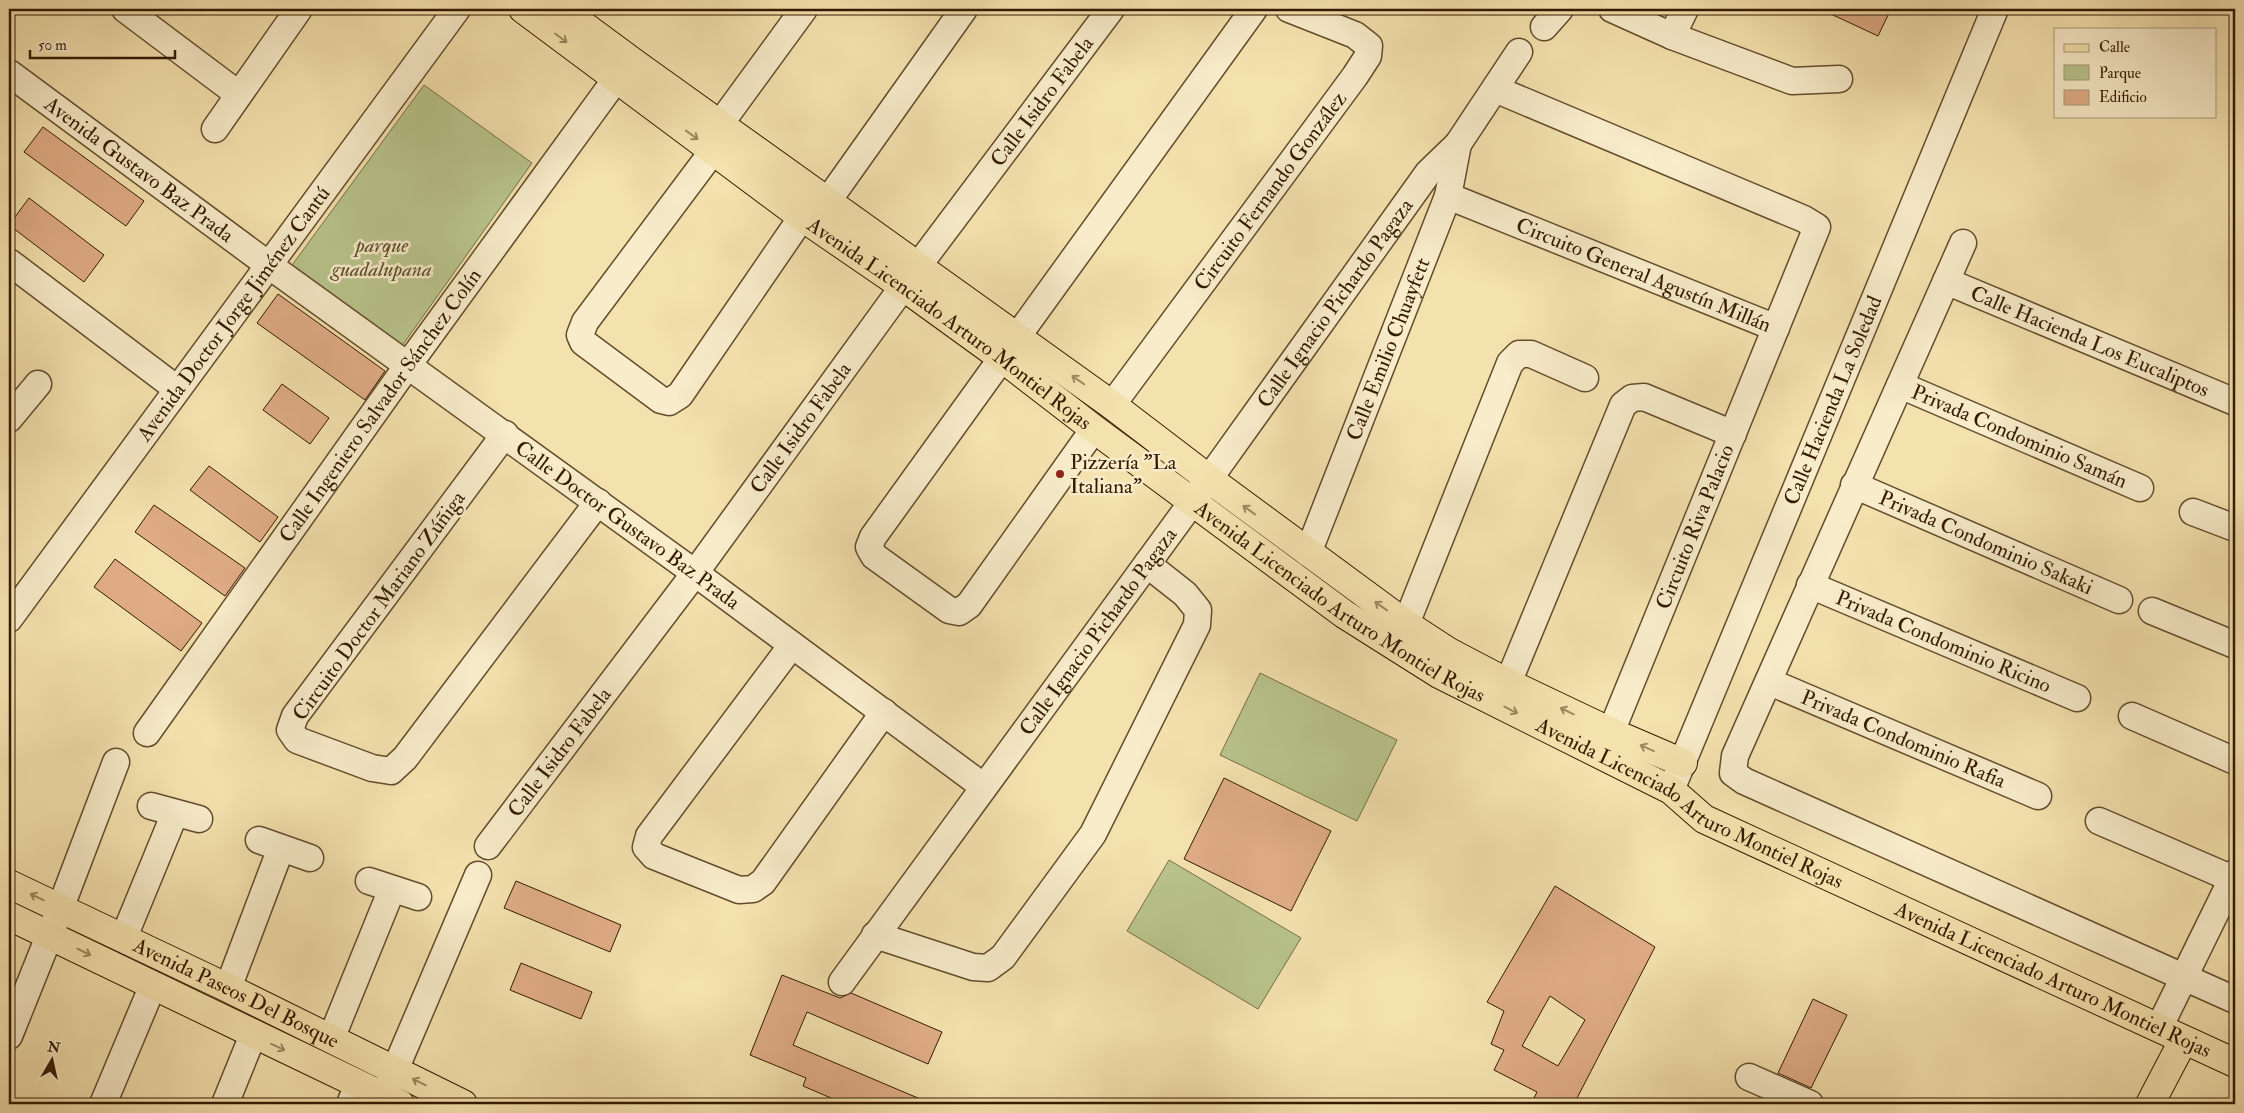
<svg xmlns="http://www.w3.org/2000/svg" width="2244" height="1113" font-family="'IM FELL Double Pica',serif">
  <rect width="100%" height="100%" fill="#f4e2ae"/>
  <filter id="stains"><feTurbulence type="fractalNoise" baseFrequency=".004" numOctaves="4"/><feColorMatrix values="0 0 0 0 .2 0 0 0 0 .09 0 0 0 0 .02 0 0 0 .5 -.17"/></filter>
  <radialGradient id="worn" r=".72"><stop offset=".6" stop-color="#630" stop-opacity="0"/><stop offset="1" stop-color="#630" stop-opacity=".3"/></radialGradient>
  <g fill="#b9c48c" stroke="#766f46">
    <path d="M424 85 532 163 397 353 287 272Z"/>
    <path d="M1260 673 1397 740 1357 821 1220 755Z"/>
    <path d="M1169 860 1301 938 1258 1009 1127 931Z"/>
  </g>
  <g fill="#dfac86" stroke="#331a01" fill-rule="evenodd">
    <path d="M1820 9H1891L1878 36Z"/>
    <path d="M43 127 144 201 126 226 24 152Z"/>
    <path d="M29 198 104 255 84 282 9 225Z"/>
    <path d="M278 294 385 371 365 400 257 323Z"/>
    <path d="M282 384 329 418 310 444 263 410Z"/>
    <path d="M209 466 278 517 260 542 190 490Z"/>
    <path d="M154 505 245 568 225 596 135 532Z"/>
    <path d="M115 559 202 623 181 651 94 587Z"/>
    <path d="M1224 778 1331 831 1291 911 1184 859Z"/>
    <path d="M516 881 621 925 610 952 504 908Z"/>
    <path d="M1555 886 1655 947 1574 1104H1531L1537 1092 1494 1070 1504 1050 1491 1044 1504 1011 1487 1002ZM1550 996 1585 1020 1558 1066 1522 1046Z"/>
    <path d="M521 963 592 992 581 1019 510 990Z"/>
    <path d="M782 975 840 998 851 993 942 1032 928 1064 807 1012 793 1045 932 1104H845L803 1086 806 1078 750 1055Z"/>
    <path d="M1813 999 1847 1015 1811 1088 1778 1073Z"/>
  </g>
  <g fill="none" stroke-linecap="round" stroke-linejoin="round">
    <defs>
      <g id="minor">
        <path d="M125 9 238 94"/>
        <path d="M1612 9 1672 36 1792 81 1839 79"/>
        <path d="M1544 27 1560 9"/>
        <path d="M1672 36 1685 9"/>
        <path id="s1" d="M9 73 270 266 695 573 984 787"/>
        <path d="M1495 89 1804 219 1817 227 1611 732"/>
        <path d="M720 124 804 9"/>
        <path d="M215 129 299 9"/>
        <path d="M713 151 585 322 580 335 583 342 661 400 669 402 680 395 802 217"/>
        <path id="s2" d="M1448 196 1776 328"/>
        <path d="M827 202 964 9"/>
        <path d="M1963 243 1735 756 1733 773 1744 781 2235 1000"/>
        <path d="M9 262 177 389"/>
        <path id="s3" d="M1946 281 2235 402"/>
        <path d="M1017 337 1254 9"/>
        <path d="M1002 358 873 537 869 547 874 556 949 610 959 612 969 605 1094 429"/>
        <path id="s4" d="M1900 385 2140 488"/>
        <path id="s5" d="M1112 405 1355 76 1368 56 1369 46 1355 35 1289 9"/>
        <path d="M9 419 38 384"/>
        <path d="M505 434 295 716 290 730 297 740 372 768 391 771 405 758 598 502"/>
        <path id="s6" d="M1854 485 2119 600"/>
        <path d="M2193 512 2235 528"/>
        <path id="s7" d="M1308 553 1448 196 1458 144"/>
        <path id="s8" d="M1810 585 2077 698"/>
        <path d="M2152 611 2235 645"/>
        <path id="s9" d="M9 619 457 9"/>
        <path d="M1406 624 1510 363 1519 354H1531L1585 378"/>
        <path d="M792 645 649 836 646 847 654 856 739 890 753 889 763 882 884 712"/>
        <path id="s10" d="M1770 682 2038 796"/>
        <path d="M1508 683 1623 405 1632 398 1644 397 1733 434"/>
        <path d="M2132 716 2235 761"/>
        <path id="s11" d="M147 733 408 365 616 79"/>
        <path id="s12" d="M1671 790 1995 9"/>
        <path d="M151 806 199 819"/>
        <path d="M2099 821 2235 880"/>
        <path d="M259 840 310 858"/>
        <path id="s13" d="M488 846 695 573 918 266 1111 9"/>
        <path d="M369 881 418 897"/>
        <path d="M875 935 973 967 988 968 1003 957 1093 834 1197 625 1198 610 1185 594 1147 564"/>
        <path d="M124 937 175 813"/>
        <path id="s14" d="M842 982 1209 479 1428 173 1458 144 1519 52"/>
        <path d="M228 988 281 848"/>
        <path d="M2159 1028 2235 873"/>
        <path d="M9 1036 60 909 116 762"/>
        <path d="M331 1039 392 889"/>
        <path d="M1749 1077 1810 1104"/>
        <path d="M386 1091 478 875"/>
        <path d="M103 1104 153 985"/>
        <path d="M225 1104 253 1035"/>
        <path d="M350 1104 358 1084"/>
      </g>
      <g id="major">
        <path id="s15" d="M523 9 802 217 904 287 1002 358 1094 429 1344 614 1439 674 1671 790 1704 819 2235 1063"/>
        <path d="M561 9 637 65 1112 405 1209 479 1406 624 1449 652 1508 683 1611 732 1683 763"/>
        <path id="s16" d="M9 884 228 988 463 1104"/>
        <path d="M9 916 400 1104"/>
        <path d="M2150 1104 2183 1041"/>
      </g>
    </defs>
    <use href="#minor" stroke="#634c2c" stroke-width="29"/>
    <use href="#major" stroke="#331a01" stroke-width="30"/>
    <use href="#minor" stroke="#f8ecca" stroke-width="26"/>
    <use href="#major" stroke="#f4e2ae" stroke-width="28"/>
  </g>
  <defs><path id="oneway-shaft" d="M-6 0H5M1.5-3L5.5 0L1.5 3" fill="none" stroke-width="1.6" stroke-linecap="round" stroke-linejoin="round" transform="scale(1.25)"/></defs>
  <g stroke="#9d8860">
    <use href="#oneway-shaft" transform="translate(561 38) rotate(37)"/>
    <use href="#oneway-shaft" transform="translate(692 135) rotate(36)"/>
    <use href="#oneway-shaft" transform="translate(1078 380) rotate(-145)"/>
    <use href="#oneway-shaft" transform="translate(1249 510) rotate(-144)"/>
    <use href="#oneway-shaft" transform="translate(1381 606) rotate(-144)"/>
    <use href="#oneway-shaft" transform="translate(1511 710) rotate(27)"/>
    <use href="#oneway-shaft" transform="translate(1567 711) rotate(-154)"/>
    <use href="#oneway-shaft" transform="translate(1647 748) rotate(-156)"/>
    <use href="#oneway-shaft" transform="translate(37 897) rotate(-154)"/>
    <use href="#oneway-shaft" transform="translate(84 952) rotate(26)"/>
    <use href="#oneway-shaft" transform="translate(278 1047) rotate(25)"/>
    <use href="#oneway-shaft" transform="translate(419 1082) rotate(-153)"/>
  </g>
  <circle fill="#8f2418" stroke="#f8ecca" stroke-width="2" cx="1060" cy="474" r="5"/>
  <g text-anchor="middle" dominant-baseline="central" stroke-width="5" stroke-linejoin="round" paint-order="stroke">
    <g font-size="21" fill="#331a01" stroke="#f8ecca">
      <text stroke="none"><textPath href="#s13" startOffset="928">Calle Isidro Fabela</textPath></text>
      <text stroke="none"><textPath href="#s1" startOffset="162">Avenida Gustavo Baz Prada</textPath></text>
      <text stroke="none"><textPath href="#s5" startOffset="266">Circuito Fernando González</textPath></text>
      <text stroke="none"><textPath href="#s2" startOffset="211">Circuito General Agustín Millán</textPath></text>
      <text stroke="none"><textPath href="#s14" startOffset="839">Calle Ignacio Pichardo Pagaza</textPath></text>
      <text stroke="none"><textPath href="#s9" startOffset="379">Avenida Doctor Jorge Jiménez Cantú</textPath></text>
      <text stroke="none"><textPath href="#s15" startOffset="530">Avenida Licenciado Arturo Montiel Rojas</textPath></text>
      <text stroke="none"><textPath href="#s3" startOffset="156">Calle Hacienda Los Eucaliptos</textPath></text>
      <text stroke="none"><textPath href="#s7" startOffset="219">Calle Emilio Chuayfett</textPath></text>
      <text stroke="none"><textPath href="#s12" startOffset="422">Calle Hacienda La Soledad</textPath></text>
      <text stroke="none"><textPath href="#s11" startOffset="402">Calle Ingeniero Salvador Sánchez Colín</textPath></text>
      <text stroke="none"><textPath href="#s13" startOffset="522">Calle Isidro Fabela</textPath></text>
      <text stroke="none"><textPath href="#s4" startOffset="130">Privada Condominio Samán</textPath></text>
      <text stroke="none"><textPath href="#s1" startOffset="766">Calle Doctor Gustavo Baz Prada</textPath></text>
      <text transform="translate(1695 527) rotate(-68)">Circuito Riva Palacio</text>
      <text stroke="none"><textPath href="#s6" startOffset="144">Privada Condominio Sakaki</textPath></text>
      <text stroke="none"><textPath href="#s15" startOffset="1010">Avenida Licenciado Arturo Montiel Rojas</textPath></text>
      <text transform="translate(379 606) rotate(-54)">Circuito Doctor Mariano Zúñiga</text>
      <text stroke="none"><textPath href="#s14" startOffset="434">Calle Ignacio Pichardo Pagaza</textPath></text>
      <text stroke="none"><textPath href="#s8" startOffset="145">Privada Condominio Ricino</textPath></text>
      <text stroke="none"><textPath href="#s10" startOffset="145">Privada Condominio Rafia</textPath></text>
      <text stroke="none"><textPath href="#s13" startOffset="118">Calle Isidro Fabela</textPath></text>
      <text stroke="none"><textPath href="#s15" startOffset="1415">Avenida Licenciado Arturo Montiel Rojas</textPath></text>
      <text stroke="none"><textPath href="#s15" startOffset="1820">Avenida Licenciado Arturo Montiel Rojas</textPath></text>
      <text stroke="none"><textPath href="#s16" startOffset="252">Avenida Paseos Del Bosque</textPath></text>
    </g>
    <g font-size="21" font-style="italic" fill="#5b4d2b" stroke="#f8ecca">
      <text x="382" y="245">parque<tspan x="382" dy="24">guadalupana</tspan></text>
    </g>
    <g font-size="21" fill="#331a01" stroke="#f8ecca" text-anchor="start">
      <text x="1070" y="462">Pizzería "La<tspan x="1070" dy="24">Italiana"</tspan></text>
    </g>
  </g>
  <rect width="2244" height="1113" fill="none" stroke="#f4e2ae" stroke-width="30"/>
  <rect x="10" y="10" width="2224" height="1093" fill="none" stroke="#331a01" stroke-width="2.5"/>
  <rect x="15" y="15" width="2214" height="1083" fill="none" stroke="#331a01"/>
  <rect x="2054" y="28" width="162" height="90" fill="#f8ecca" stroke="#a9987a"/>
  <rect x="2064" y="44" width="25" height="8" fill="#f4e2ae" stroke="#a9987a"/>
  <text x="2099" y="52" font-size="15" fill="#331a01">Calle</text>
  <rect x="2064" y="65" width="25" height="15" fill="#b9c48c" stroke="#a9987a"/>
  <text x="2099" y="78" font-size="15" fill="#331a01">Parque</text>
  <rect x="2064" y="90" width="25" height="15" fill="#dfac86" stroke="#a9987a"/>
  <text x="2099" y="102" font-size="15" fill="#331a01">Edificio</text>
  <g transform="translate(52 1060) rotate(9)" stroke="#f8ecca" stroke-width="4" paint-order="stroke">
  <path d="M0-4L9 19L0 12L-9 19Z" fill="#331a01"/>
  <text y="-8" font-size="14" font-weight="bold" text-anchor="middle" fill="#331a01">N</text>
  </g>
  <path d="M30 50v8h145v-8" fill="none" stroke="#331a01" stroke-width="2.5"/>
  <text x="38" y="50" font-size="15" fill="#331a01" stroke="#f8ecca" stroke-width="4" paint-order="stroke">50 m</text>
  <rect width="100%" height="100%" filter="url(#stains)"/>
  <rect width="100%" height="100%" fill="url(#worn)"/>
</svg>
